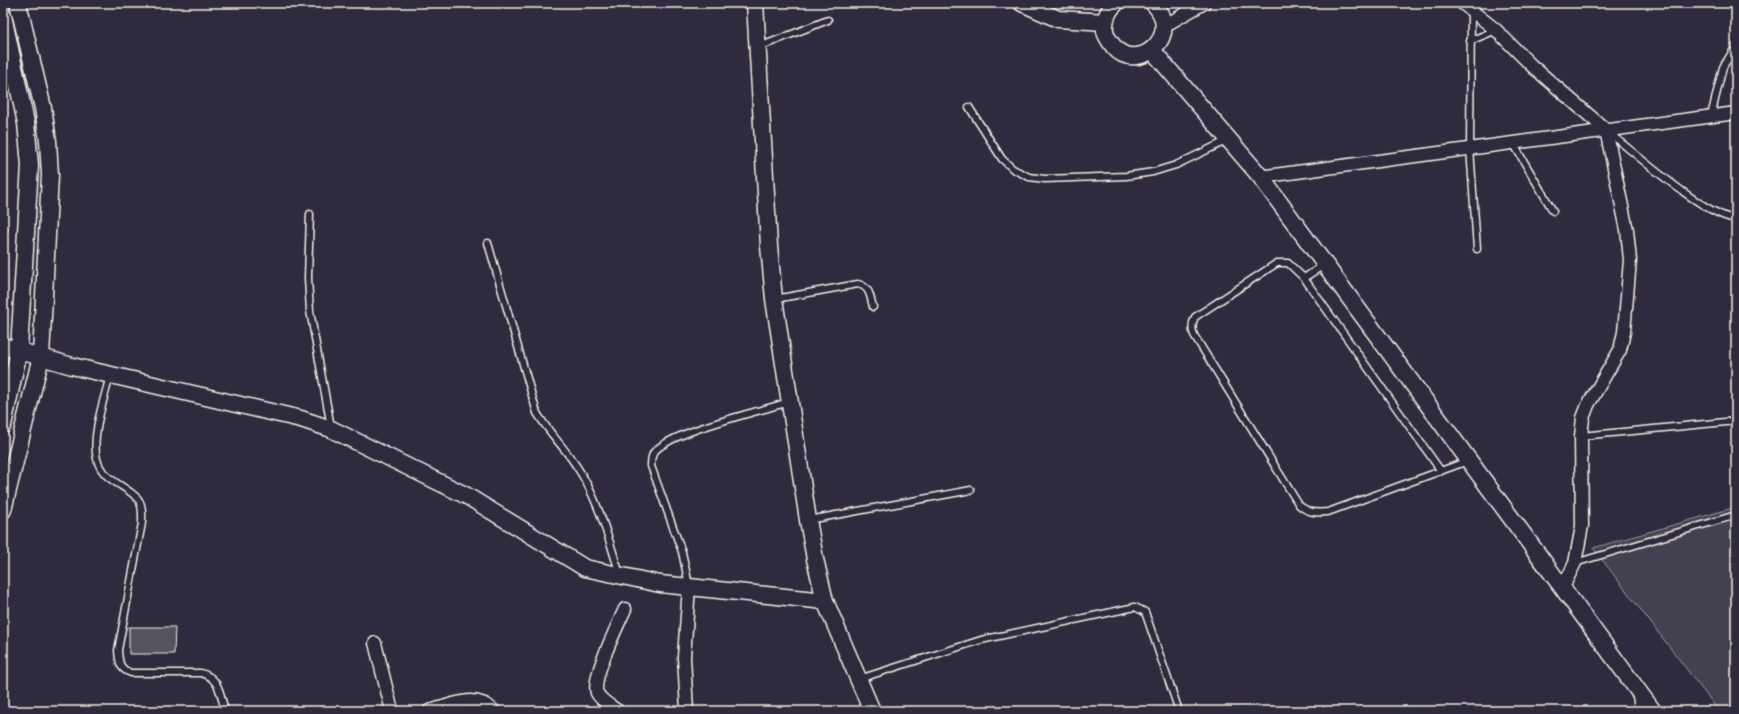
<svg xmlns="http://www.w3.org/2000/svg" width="1739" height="714" font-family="'Gochi Hand',sans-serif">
  <rect width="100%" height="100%" fill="#2f2a3d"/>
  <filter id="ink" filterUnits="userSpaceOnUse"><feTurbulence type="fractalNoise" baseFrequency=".025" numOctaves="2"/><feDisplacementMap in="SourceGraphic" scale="8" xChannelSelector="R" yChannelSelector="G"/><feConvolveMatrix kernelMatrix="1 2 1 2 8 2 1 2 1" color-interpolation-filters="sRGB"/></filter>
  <g filter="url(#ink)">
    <path fill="#454050" stroke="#9c989c" d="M1736 507V711H1719L1593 548Z"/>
    <path fill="#56525f" stroke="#f4f1e8" d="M129 627H175L174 654H129Z"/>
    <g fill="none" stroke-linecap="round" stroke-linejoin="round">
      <defs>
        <g id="service">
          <path d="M1471 9 1470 148 1477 249"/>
          <path d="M1470 41 1496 30"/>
          <path d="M759 47 828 20"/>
          <path d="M969 107 1002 159 1013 169 1029 177 1045 179 1126 176 1153 172 1176 165 1228 140"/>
          <path d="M1711 116 1723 67 1736 46"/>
          <path d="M1607 131C1635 153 1703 215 1736 219"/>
          <path d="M1513 143 1553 211"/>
          <path d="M310 214 308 278 310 311 331 427"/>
          <path d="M3 229H4"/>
          <path d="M488 243 537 413C549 433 564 447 577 467 598 498 608 538 620 574"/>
          <path d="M1324 265 1304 278 1288 263H1277L1195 317C1192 323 1191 328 1194 335L1299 505C1308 513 1316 513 1328 512L1468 461"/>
          <path d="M1304 278 1441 471"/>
          <path d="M775 299 858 284C870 287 870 296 873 307"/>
          <path d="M110 376C104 399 91 436 97 459 102 481 125 484 138 499 143 505 142 515 142 523L118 650C119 662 119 669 131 673H201C220 678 220 694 225 711"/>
          <path d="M1581 436 1736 421"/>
          <path d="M809 520 971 490"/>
          <path d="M1575 563 1736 515"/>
          <path d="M689 585 682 552 651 466C651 461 651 456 654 452 672 431 760 411 789 402"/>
          <path d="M859 679 981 640 1135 607 1145 612 1179 711"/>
          <path d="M1636 695 1638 711"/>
        </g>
        <g id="minor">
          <path d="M1462 3 1496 30 1532 66 1606 130 1627 230 1630 260 1624 332 1620 350 1588 405 1583 418 1581 436 1582 526 1575 563 1563 587"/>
          <path d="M1164 26 1204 3"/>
          <path d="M1260 176H1267L1736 113"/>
          <path d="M375 643 392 711"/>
          <path d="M429 711C453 705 475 692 494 711"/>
          <path d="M618 711C611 706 601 701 597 693 591 678 618 625 625 609"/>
          <path d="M687 711 684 657 689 587"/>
        </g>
        <g id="tertiary">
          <path d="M755 3 769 246 774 299 808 520 815 559 825 601 872 711"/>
          <path d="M1022 3 1058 19 1105 22"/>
          <path d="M1116 3C1108 10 1104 20 1105 31 1106 37 1110 42 1114 47 1138 75 1185 34 1153 3"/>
          <path d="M3 16 26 123 30 165 19 350 3 425"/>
          <path d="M1152 50 1260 176 1653 711"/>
          <path d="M3 346 72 366 301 419 331 429 467 496 585 568 660 584 825 601"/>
          <path d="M3 510 41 357 50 175 48 141 43 108 18 3"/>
        </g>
      </defs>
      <use href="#service" stroke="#f4f1e8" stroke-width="9"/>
      <use href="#minor" stroke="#f4f1e8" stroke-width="15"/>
      <use href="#tertiary" stroke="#f4f1e8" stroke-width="19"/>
      <use href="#service" stroke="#2f2a3d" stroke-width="6"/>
      <use href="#minor" stroke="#2f2a3d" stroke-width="12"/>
      <use href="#tertiary" stroke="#2f2a3d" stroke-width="16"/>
    </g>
  </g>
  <rect width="1739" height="714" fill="none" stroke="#2f2a3d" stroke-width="16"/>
  <rect x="8" y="8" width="1723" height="698" fill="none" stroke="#f4f1e8" stroke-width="1.5" filter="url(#ink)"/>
</svg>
